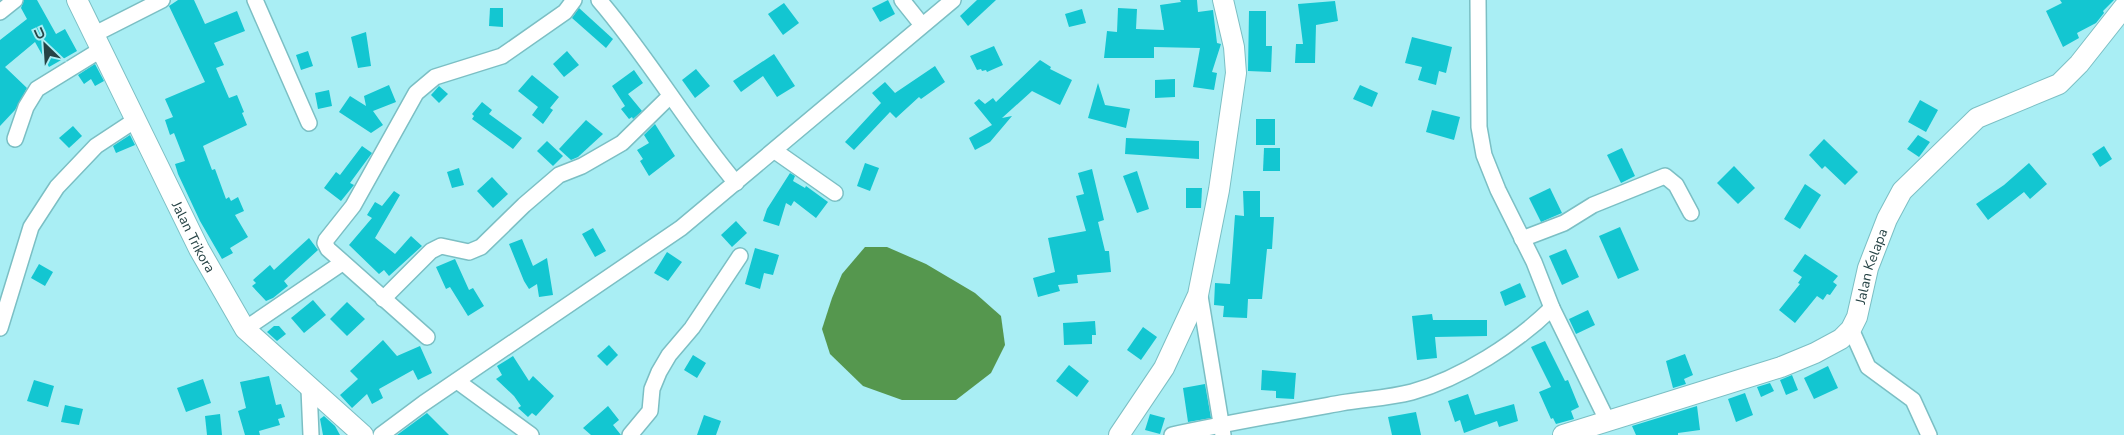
<svg xmlns="http://www.w3.org/2000/svg" width="2124" height="435" font-family="'Nunito Sans',sans-serif">
  <rect width="100%" height="100%" fill="#a9eef4"/>
  <path fill="#55974e" d="M865 247H887L926 264 975 293 1001 316 1005 345 991 373 956 400H902L863 386 830 354 822 329 832 298 842 274Z"/>
  <g fill="#13c6d1">
    <path d="M24 0H37L56 34 65 29 77 51 49 67 35 42 5 67 27 88 15 110 0 126V40L27 19 21 8Z"/>
    <path d="M178 0H194L205 24 237 11 245 31 214 43 224 65 216 68 229 98 237 95 244 112 242 113 247 125 203 146 212 170 215 169 226 199 229 197 231 201 238 197 244 211 235 215 248 237 230 248 233 253 222 259 200 221 178 174 175 164 185 161 174 133 170 135 165 120 173 117 165 99 205 82 169 6Z"/>
    <path d="M888 0 895 14 880 22 872 8Z"/>
    <path d="M977 0H996L968 26 960 16Z"/>
    <path d="M1180 0H1197L1198 12 1213 10 1217 43 1221 44 1212 72 1217 73 1214 90 1193 87 1200 48 1154 47V58H1104L1107 31 1117 32 1118 8 1137 9 1136 29 1164 30 1160 5 1181 2Z"/>
    <path d="M2060 0H2114L2103 11 2104 13 2096 23 2077 33 2079 38 2063 47 2046 11 2062 3Z"/>
    <path d="M1335 1 1338 21 1316 25 1315 63H1295L1296 44H1303L1298 4Z"/>
    <path d="M784 3 799 23 783 35 768 14Z"/>
    <path d="M490 8H503V27L489 26Z"/>
    <path d="M579 8 613 39 606 48 572 18Z"/>
    <path d="M1082 9 1086 23 1069 27 1065 14Z"/>
    <path d="M1249 11H1266V46H1272L1271 72 1248 71Z"/>
    <path d="M366 32 371 66 358 68 351 37Z"/>
    <path d="M1412 37 1452 47 1446 73 1439 71 1436 85 1418 80 1422 67 1405 63Z"/>
    <path d="M994 46 1003 65 987 72 986 70 982 71 981 69 977 70 970 56Z"/>
    <path d="M308 51 313 66 301 70 296 55Z"/>
    <path d="M567 51 579 65 564 77 553 64Z"/>
    <path d="M774 54 795 86 777 97 763 76 741 92 733 81Z"/>
    <path d="M1040 60 1051 67 1050 69 1072 80 1060 105 1032 91 1002 118 1012 116 990 142 975 150 969 138 992 125 974 103 979 99 985 104 993 98 996 102Z"/>
    <path d="M95 64 104 81 95 86 91 79 84 84 78 75Z"/>
    <path d="M935 66 945 82 921 99 919 97 896 118 890 112 854 150 845 142 881 103 872 93 885 82 895 93Z"/>
    <path d="M696 69 710 86 695 98 682 80Z"/>
    <path d="M634 70 643 83 628 94 642 111 633 119 632 117 629 119 621 109 625 106 612 86Z"/>
    <path d="M532 75 559 97 550 108 553 110 543 124 532 115 538 107 518 91Z"/>
    <path d="M1175 79V97L1155 98V80Z"/>
    <path d="M1098 83 1105 105 1130 109 1126 128 1088 118Z"/>
    <path d="M389 85 396 102 373 111 383 125 371 133 339 112 350 96 366 106 364 96Z"/>
    <path d="M1360 85 1378 93 1372 107 1353 99Z"/>
    <path d="M439 86 448 94 439 103 431 95Z"/>
    <path d="M329 90 332 106 318 109 315 93Z"/>
    <path d="M1920 100 1938 110 1926 132 1908 122Z"/>
    <path d="M482 102 492 110 489 114 522 138 513 149 472 119 474 116 472 114Z"/>
    <path d="M1432 110 1460 117 1454 140 1426 132Z"/>
    <rect x="1256" y="119" width="19" height="26"/>
    <path d="M586 120 603 134 578 157 571 160 559 149Z"/>
    <path d="M655 124 675 156 649 176 640 161 643 159 637 150 649 143 644 135Z"/>
    <path d="M73 126 82 136 69 148 59 138Z"/>
    <path d="M130 135 135 145 116 153 113 146Z"/>
    <path d="M1918 135 1930 142 1919 157 1907 149Z"/>
    <path d="M1126 138 1199 141V159L1125 154Z"/>
    <path d="M1824 139 1858 172 1845 185 1825 166 1822 169 1809 155Z"/>
    <path d="M547 141 563 156 553 166 537 151Z"/>
    <path d="M362 146 372 153 350 183 354 185 341 201 324 188 336 172 340 175Z"/>
    <path d="M2104 146 2112 159 2100 167 2092 154Z"/>
    <path d="M1264 148H1280V171H1263Z"/>
    <path d="M1622 148 1635 176 1621 183 1607 155Z"/>
    <path d="M865 163 879 168 870 191 857 186Z"/>
    <path d="M2029 163 2047 184 2030 199 2024 192 1988 220 1976 204 2004 185Z"/>
    <path d="M1734 166 1755 188 1738 204 1717 183Z"/>
    <path d="M459 168 464 185 452 188 447 172Z"/>
    <path d="M1092 169 1104 220 1098 222 1105 251H1109L1111 272 1077 275 1078 283 1058 285 1060 291 1038 297 1033 278 1055 272 1048 238 1086 231 1076 196 1084 194 1078 173Z"/>
    <path d="M1137 171 1149 209 1137 213 1123 176Z"/>
    <path d="M790 173 795 176 793 181 805 188 806 186 828 202 816 218 794 201 791 206 786 203 779 226 763 221 767 209Z"/>
    <path d="M492 177 508 194 493 208 477 191Z"/>
    <path d="M1805 184 1821 195 1800 229 1784 219Z"/>
    <path d="M1186 188H1202L1201 208H1186Z"/>
    <path d="M1550 188 1562 213 1541 222 1529 198Z"/>
    <path d="M394 191 400 195 375 238 395 254 411 236 422 246 389 276 384 270 379 274 349 245 372 218 367 215 375 202 382 206Z"/>
    <path d="M1243 191H1260V217H1274L1272 249H1267L1262 299H1248L1247 318 1223 317 1224 306 1214 305 1215 283 1230 284 1235 215 1244 216Z"/>
    <path d="M736 221 747 233 732 247 721 235Z"/>
    <path d="M1620 227 1639 270 1618 279 1599 236Z"/>
    <path d="M593 228 606 251 595 257 582 234Z"/>
    <path d="M309 238 318 250 284 281 288 286 273 298 266 301 252 286 256 283 253 280 270 265 274 270Z"/>
    <path d="M522 239 533 266 547 258 553 295 539 297 537 284 529 289 524 281 509 244Z"/>
    <path d="M755 248 779 255 773 275 764 273 760 289 745 284Z"/>
    <path d="M1566 249 1579 277 1562 285 1549 256Z"/>
    <path d="M667 252 682 262 668 281 654 273Z"/>
    <path d="M1805 254 1838 276 1833 282 1837 285 1830 295 1827 294 1823 300 1817 296 1795 323 1779 310 1800 284 1798 283 1802 277 1793 271Z"/>
    <path d="M455 259 469 290 473 288 484 306 468 316 450 287 446 289 436 267Z"/>
    <path d="M39 264 53 272 45 286 31 278Z"/>
    <path d="M1520 283 1526 297 1505 306 1500 292Z"/>
    <path d="M313 300 326 315 304 333 291 318Z"/>
    <path d="M347 302 365 319 347 336 330 319Z"/>
    <path d="M1588 310 1595 325 1576 334 1569 319Z"/>
    <path d="M1432 314 1433 320H1487V336L1435 337 1437 358 1417 360 1412 316Z"/>
    <path d="M1095 321 1096 335H1092V344L1064 345 1063 323Z"/>
    <path d="M274 326H279L286 334 277 341 267 332Z"/>
    <path d="M1143 327 1157 337 1141 360 1127 350Z"/>
    <path d="M383 340 397 356 420 346 432 373 418 380 413 370 379 389 383 398 372 404 367 394 352 408 340 395 358 379 350 371Z"/>
    <path d="M1545 341 1565 381 1568 380 1579 407 1571 411 1574 419 1556 424 1553 418 1551 419 1539 392 1551 387 1531 347Z"/>
    <path d="M609 345 618 355 607 366 597 356Z"/>
    <path d="M1685 354 1693 375 1684 379 1686 384 1673 388 1666 361Z"/>
    <path d="M693 355 706 363 697 378 684 370Z"/>
    <path d="M513 356 529 381 533 376 554 396 536 416 532 413 528 417 518 408 521 406 514 396 496 379 502 375 497 366Z"/>
    <path d="M1069 365 1089 381 1077 397 1056 381Z"/>
    <path d="M1828 366 1838 388 1814 399 1804 378Z"/>
    <path d="M1262 370 1296 373 1294 399 1276 398V391L1261 390Z"/>
    <path d="M1792 375 1798 390 1786 395 1780 380Z"/>
    <path d="M269 376 276 405 281 404 285 417 278 419 280 425 259 431 260 435H245L238 411 246 408 240 382Z"/>
    <path d="M203 379 211 403 186 412 177 388Z"/>
    <path d="M34 380 54 386 48 407 27 401Z"/>
    <path d="M1770 383 1774 391 1761 397 1757 387Z"/>
    <path d="M1205 384 1211 418 1188 422 1183 388Z"/>
    <path d="M1745 393 1753 415 1736 422 1728 399Z"/>
    <path d="M1468 394 1475 415 1514 404 1518 421 1499 427 1497 421 1464 433 1460 420 1455 422 1448 401Z"/>
    <path d="M65 405 83 409 79 425 61 422Z"/>
    <path d="M608 406 619 420 613 425 621 435H591L583 428Z"/>
    <path d="M1697 406 1700 430 1678 433V435H1636L1632 426Z"/>
    <path d="M1416 412 1421 435H1392L1388 417Z"/>
    <path d="M427 413 449 435H397Z"/>
    <path d="M220 414 222 435H207L205 416Z"/>
    <path d="M1150 414 1165 418 1160 434 1145 430Z"/>
    <path d="M704 415 721 421 716 435H697Z"/>
    <path d="M324 416 335 426 340 435H323L320 419Z"/>
  </g>
  <g fill="none" stroke-linecap="round" stroke-linejoin="round">
    <defs>
      <g id="street">
        <path d="M255 0 309 123"/>
        <path d="M599 0C649 58 687 125 736 183"/>
        <path d="M902 0 922 25"/>
        <path d="M1478 0 1479 127 1484 155 1498 190 1534 262 1552 308 1607 420"/>
        <path d="M0 12 15 0"/>
        <path d="M95 34 162 0"/>
        <path d="M15 139 26 107 37 89 102 49"/>
        <path d="M775 151 835 193"/>
        <path d="M1522 239 1564 223 1593 205 1665 176 1676 185 1691 213"/>
        <path d="M1199 290 1223 435"/>
        <path d="M383 299 431 251 441 246 469 252 481 247 524 205 559 175 582 166 622 143 670 96"/>
        <path d="M0 328 31 227 57 187 96 146 137 119"/>
        <path d="M245 329 342 263"/>
        <path d="M1851 329 1868 367 1913 400 1929 435"/>
        <path d="M427 337 328 249 325 243 326 240 353 206 416 93 435 77 502 56 565 12 574 0"/>
        <path d="M457 381 531 435"/>
        <path d="M309 389 311 435"/>
        <path d="M381 435 424 403 681 228 953 0"/>
        <path d="M630 435 650 411 652 389 659 372 669 355 692 328 740 256"/>
        <path d="M1172 435C1228 423 1285 413 1341 403 1365 399 1389 398 1412 392 1462 378 1516 343 1552 308"/>
      </g>
      <g id="secondary">
        <path id="s1" d="M77 0 199 249 245 329 363 435"/>
        <path d="M1119 435 1164 368 1198 295 1219 190 1236 73 1234 47 1223 0"/>
        <path id="s2" d="M1563 435 1781 367 1815 353 1841 339 1851 329 1857 317 1868 268 1887 219 1902 191 1977 118 2059 84 2079 64 2124 7"/>
      </g>
    </defs>
    <use href="#street" stroke="#7bbfc4" stroke-width="18"/>
    <use href="#secondary" stroke="#7bbfc4" stroke-width="22"/>
    <use href="#street" stroke="#fff" stroke-width="15"/>
    <use href="#secondary" stroke="#fff" stroke-width="20"/>
  </g>
  <g text-anchor="middle" dominant-baseline="central" stroke-width="4" stroke-linejoin="round" paint-order="stroke">
    <g font-size="14" fill="#264345" stroke="#a9eef4">
      <text stroke="none"><textPath href="#s1" startOffset="264">Jalan Trikora</textPath></text>
      <text stroke="none"><textPath href="#s2" startOffset="375">Jalan Kelapa</textPath></text>
    </g>
  </g>
  <g transform="translate(45 45) rotate(335)" stroke="#a9eef4" stroke-width="4" paint-order="stroke">
  <path d="M0-4L9 19L0 12L-9 19Z" fill="#264345"/>
  <text y="-8" font-size="14" font-weight="bold" text-anchor="middle" fill="#264345">U</text>
  </g>
</svg>
